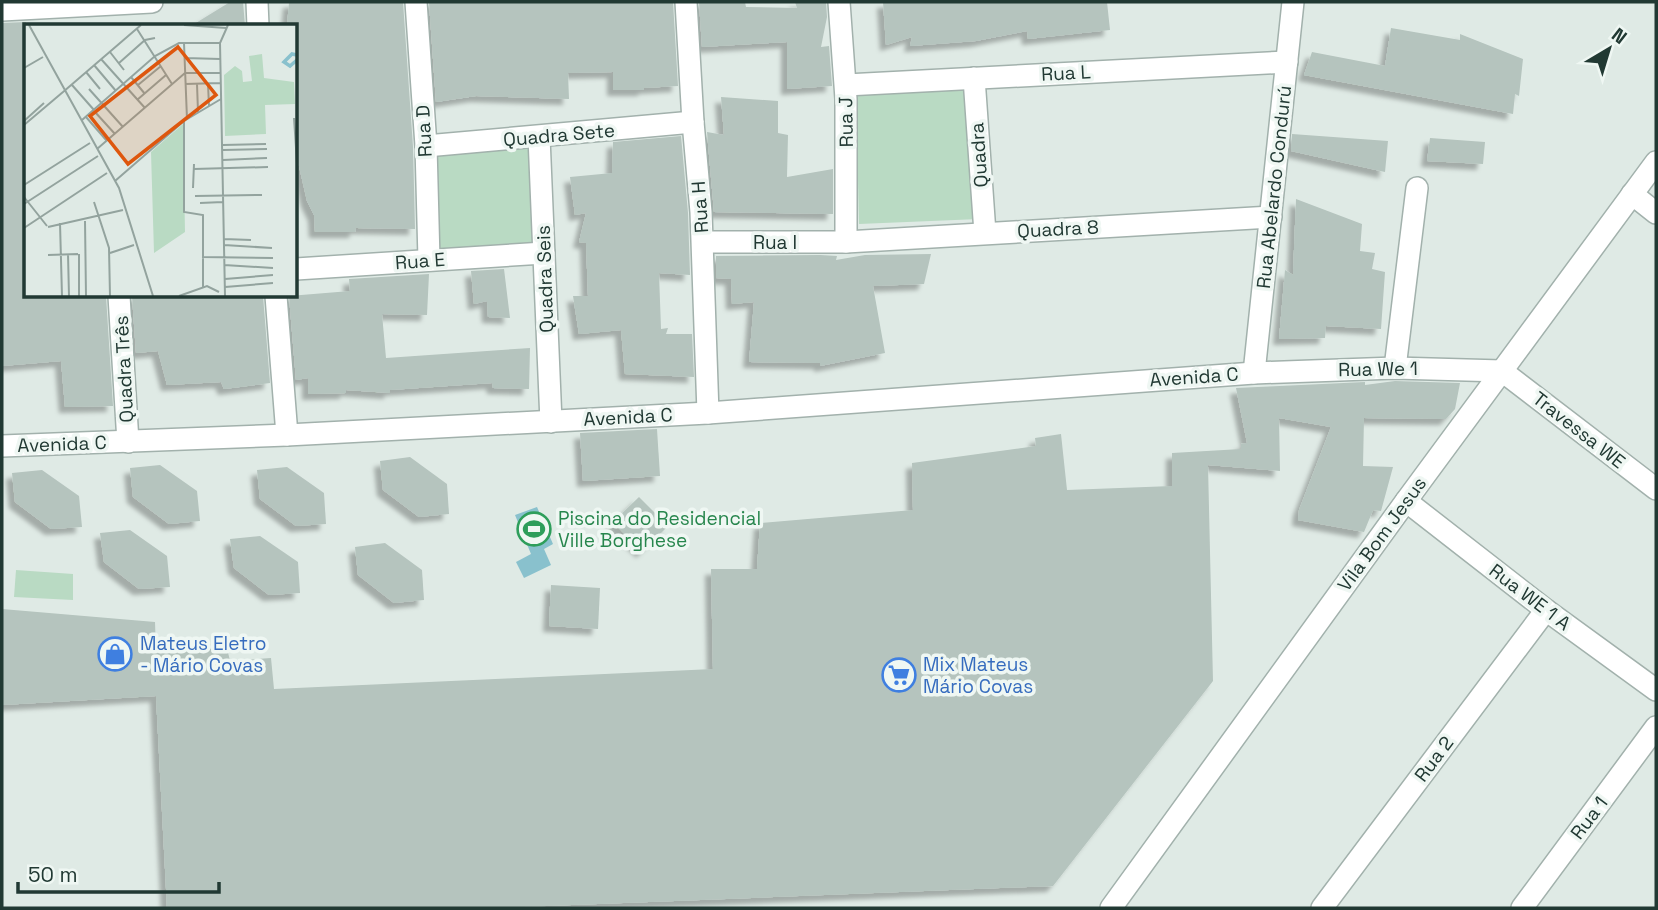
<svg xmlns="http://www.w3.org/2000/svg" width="1658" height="910" font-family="'Space Grotesk',sans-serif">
  <defs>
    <filter id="shadow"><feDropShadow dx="-6" dy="6" stdDeviation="2" flood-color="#0004"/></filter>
  </defs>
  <rect width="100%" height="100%" fill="#dfeae5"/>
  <g fill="#b9dac3">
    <path d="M972 87 979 219 859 224 856 93Z"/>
    <path d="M535 128 544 248 426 255 418 135Z"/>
    <path d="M16 570 73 574V600L14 597Z"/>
  </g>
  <path fill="#89c1cd" d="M537 507 553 544 544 549 551 565 524 578 516 562 531 554 515 515Z"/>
  <g fill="#b5c4be" filter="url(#shadow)">
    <path d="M230 2H243L245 26H191Z"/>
    <path d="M289 2H403L413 147 415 229 356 228 355 232H315L314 215 307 201 296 153V26H287Z"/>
    <path d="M429 2H673L678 86 644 88V90H613V72L568 73 569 99 476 96 436 102Z"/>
    <path d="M699 2H745L746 7 797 8 795 2H826L827 17 821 47 829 46 832 86 787 89V42L702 47Z"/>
    <path d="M883 2H1107L1110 30 1028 39 1027 31 976 41 910 46 912 37 886 45Z"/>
    <path d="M26 22V296H106L113 406 65 407 61 361 2 366V23Z"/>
    <path d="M1391 28 1460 40V34L1523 59 1519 96 1515 94 1513 114 1304 75 1312 52 1385 66Z"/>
    <path d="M721 97 778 101V133L788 135 787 177 833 169V214L714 212 707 132 724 135Z"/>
    <path d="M1292 134 1388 141 1385 172 1291 151Z"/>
    <path d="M681 136 688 213 690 275 659 273 661 329 668 328 666 334H692L694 377 625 374 621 330 579 334 573 296H588L586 243 579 242 586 213 575 215 570 177 612 173 613 142Z"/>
    <path d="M1430 138 1485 142 1483 164 1427 161Z"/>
    <path d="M1296 199 1362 224 1360 251 1375 253 1372 269 1385 272 1381 329 1326 326 1325 338 1279 339 1285 270 1293 275Z"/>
    <path d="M931 254 924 284 873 286 885 353 820 366V363L749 362 754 302 732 304 731 279 716 278V256L820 255 837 256 836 260 865 255Z"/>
    <path d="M504 269 510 318 488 317 487 301 474 304 471 271Z"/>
    <path d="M429 274 427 315 382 314 386 358 530 348 529 389 493 388 492 383 390 390V393L346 390V393L308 394V378L296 380 289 296 350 291 349 279Z"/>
    <path d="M132 296H263L270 383 224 389 221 382 167 385 158 351 136 353Z"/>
    <path d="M1395 381 1460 383 1455 409 1446 419 1364 418 1363 466 1393 467 1381 511 1373 510 1364 532 1298 520 1299 510 1331 427 1279 418 1280 471 1208 465 1213 681 1053 886 495 908H167L156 696 2 705V609L155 622 156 651 227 648 230 661 271 658 274 689 713 669 711 569H757L760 523 913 510 912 463 1036 446 1035 438 1061 434 1067 490 1172 486V453L1241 449V444L1247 443 1236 388 1365 382V385Z"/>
    <path d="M657 429 660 476 583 481 580 433Z"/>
    <path d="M410 457 447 484 449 514 419 517 383 490 380 461Z"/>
    <path d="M160 465 197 491 200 521 169 524 133 497 130 468Z"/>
    <path d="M287 467 324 493 326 524 296 526 260 499 257 470Z"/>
    <path d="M42 470 79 496 82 527 51 529 15 502 12 473Z"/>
    <path d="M639 497 668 526 642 552 613 522Z"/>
    <path d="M130 530 167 556 170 587 139 589 104 562 100 533Z"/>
    <path d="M260 536 298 562 300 593 269 595 234 568 230 539Z"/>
    <path d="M385 543 422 570 424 600 394 603 358 575 355 547Z"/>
    <path d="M551 585 600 588 598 629 549 626Z"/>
  </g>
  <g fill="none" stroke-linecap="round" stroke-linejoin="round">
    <defs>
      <g id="minor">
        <path d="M257 2 258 26"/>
        <path d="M416 2 426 146 429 260"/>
        <path d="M686 2 693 122 701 212 708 413"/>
        <path d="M839 2 846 99V242"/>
        <path d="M2 10 152 2"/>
        <path d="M974 78 985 233"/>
        <path d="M846 85 1287 62"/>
        <path d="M539 137 551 422"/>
        <path d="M426 146 693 122"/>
        <path d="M1632 194 1656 213"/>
        <path d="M703 242H846L1271 217"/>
        <path d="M296 269 544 253"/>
        <path d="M119 296 128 442"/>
        <path d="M276 296 287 435"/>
        <path d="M1395 368 1417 188"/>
        <path d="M1502 371 1656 489"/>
        <path d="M1254 373 1293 2"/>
        <path d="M2 446 287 435 708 413 1254 373 1395 368 1502 371"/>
        <path d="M1406 501 1546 610 1656 690"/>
        <path d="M1111 908 1406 501 1656 162"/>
        <path d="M1322 908 1546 610"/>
        <path d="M1522 908 1656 727"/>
      </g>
    </defs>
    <use href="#minor" stroke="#a2b1ac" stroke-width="24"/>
    <use href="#minor" stroke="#fff" stroke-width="21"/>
  </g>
  <defs>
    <symbol id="stadium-ring" viewBox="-11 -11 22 22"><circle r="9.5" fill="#eff7f3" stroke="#2e9e5b" stroke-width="1.5"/><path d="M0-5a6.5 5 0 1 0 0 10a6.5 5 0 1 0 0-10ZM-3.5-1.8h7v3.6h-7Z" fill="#2e9e5b"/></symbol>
    <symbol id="shop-ring" viewBox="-11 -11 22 22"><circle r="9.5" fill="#eff7f3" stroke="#3f7fe0" stroke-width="1.5"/><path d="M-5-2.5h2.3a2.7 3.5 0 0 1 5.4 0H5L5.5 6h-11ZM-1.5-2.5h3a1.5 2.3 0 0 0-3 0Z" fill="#3f7fe0"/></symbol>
    <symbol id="supermarket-ring" viewBox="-11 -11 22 22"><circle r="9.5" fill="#eff7f3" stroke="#3f7fe0" stroke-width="1.5"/><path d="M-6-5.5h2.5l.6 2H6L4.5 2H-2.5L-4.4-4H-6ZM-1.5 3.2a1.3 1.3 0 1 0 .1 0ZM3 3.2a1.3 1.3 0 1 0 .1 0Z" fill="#3f7fe0"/></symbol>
  </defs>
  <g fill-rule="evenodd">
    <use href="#stadium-ring" x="515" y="510" width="38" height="38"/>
    <use href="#shop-ring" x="96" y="635" width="38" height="38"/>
    <use href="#supermarket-ring" x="880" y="656" width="38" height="38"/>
  </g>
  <g text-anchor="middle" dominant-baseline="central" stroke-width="7" stroke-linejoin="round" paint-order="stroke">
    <g font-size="19" fill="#213933" stroke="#eff7f3">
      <text transform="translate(1066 73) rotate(-3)">Rua L</text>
      <text transform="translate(846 122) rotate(-91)">Rua J</text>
      <text transform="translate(424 131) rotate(-93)">Rua D</text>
      <text transform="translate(559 135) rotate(-5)">Quadra Sete</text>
      <text transform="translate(979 155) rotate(-94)">Quadra</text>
      <text transform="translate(1274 187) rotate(-84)">Rua Abelardo Condurú</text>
      <text transform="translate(700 207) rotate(-94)">Rua H</text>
      <text transform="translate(1058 229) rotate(-3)">Quadra 8</text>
      <text x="775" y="242">Rua I</text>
      <text transform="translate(420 261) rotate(-4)">Rua E</text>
      <text transform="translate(545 279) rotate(-92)">Quadra Seis</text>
      <text transform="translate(124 369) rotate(-93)">Quadra Três</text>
      <text transform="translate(1378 369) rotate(-1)">Rua We 1</text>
      <text transform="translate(1194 377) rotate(-4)">Avenida C</text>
      <text transform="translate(628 417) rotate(-3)">Avenida C</text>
      <text transform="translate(1579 430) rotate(38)">Travessa WE</text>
      <text transform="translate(62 444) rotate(-2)">Avenida C</text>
      <text transform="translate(1382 534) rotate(-54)">Vila Bom Jesus</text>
      <text transform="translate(1530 597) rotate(37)">Rua WE 1 A</text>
      <text transform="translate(1434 759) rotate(-53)">Rua 2</text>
      <text transform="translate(1589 818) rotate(-53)">Rua 1</text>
    </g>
    <g font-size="19" fill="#27864d" stroke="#eff7f3" text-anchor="start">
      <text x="558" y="518">Piscina do Residencial<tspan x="558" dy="22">Ville Borghese</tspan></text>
    </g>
    <g font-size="19" fill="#366cbe" stroke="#eff7f3" text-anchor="start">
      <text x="140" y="643">Mateus Eletro<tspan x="140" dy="22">- Mário Covas</tspan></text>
      <text x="923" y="664">Mix Mateus<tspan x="923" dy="22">Mário Covas</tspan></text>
    </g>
  </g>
  <g transform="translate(24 24)">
    <rect width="273" height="273" fill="#dfeae5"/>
    <path d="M238 30 240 54 270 58 271 80 241 81 242 110 201 112 200 51 211 42 218 47 219 58 228 57 225 32ZM159 100 161 208 130 229 127 128Z" fill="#b9dac3"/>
    <path fill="none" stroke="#89c1cd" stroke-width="3.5" d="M273 31 268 30 260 38 266 42 273 36"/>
    <path fill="none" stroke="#93a39e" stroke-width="2" d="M5 1 95 164 129 272M160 1 202 4M113 5 148 60M160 19 163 95M86 28 100 46M161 34 196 35M77 35 121 84M95 39 121 16 131 14M70 41 92 67M0 44 19 33M62 48 76 65M161 49H196M107 53 121 70M161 60 196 59M173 60 174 88M184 60 185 82M48 61 70 86M114 61 137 42M65 65 99 103M39 68 117 1M113 76 142 51M71 88 91 110M62 93 83 117M270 94 273 139M58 96 131 32 155 19H196M0 97 20 79M160 97V188L179 191V263M0 101 39 68M199 121 242 120M73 125 161 49M199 126 243 125M199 136 243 134M170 145 244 143M91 157 160 97 197 75M0 161 66 119M169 164 170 140M171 172 238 171M0 173 23 202M70 178 85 224 86 272M176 179 199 178M0 180 74 132M61 197 62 272M36 199 38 272M24 203 99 186M0 204 83 149M200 215 227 216M200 221 248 224M86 229 110 221M44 230 45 272M55 230V272M24 231 54 230M178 233 249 234M200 241 249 244M201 255 249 251M201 263 249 259M155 272 183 262 195 268M201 272 196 19 204 1"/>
    <path fill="#de570e" fill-opacity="0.15" stroke="#de570e" stroke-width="3.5" d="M154 23 192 71 104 140 66 92Z"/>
    <rect width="273" height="273" fill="none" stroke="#213933" stroke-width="3.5"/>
  </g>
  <rect width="1658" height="910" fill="none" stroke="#213933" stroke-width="7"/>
  <g transform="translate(1609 49) rotate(38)" stroke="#eff7f3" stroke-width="5" paint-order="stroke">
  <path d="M0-5L12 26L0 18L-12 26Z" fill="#213933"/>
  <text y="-10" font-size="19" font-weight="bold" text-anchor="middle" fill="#213933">N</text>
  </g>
  <path d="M18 882v10h201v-10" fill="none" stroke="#213933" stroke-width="3.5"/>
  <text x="28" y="882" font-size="21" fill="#213933" stroke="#eff7f3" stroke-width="5" paint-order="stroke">50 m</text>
</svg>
